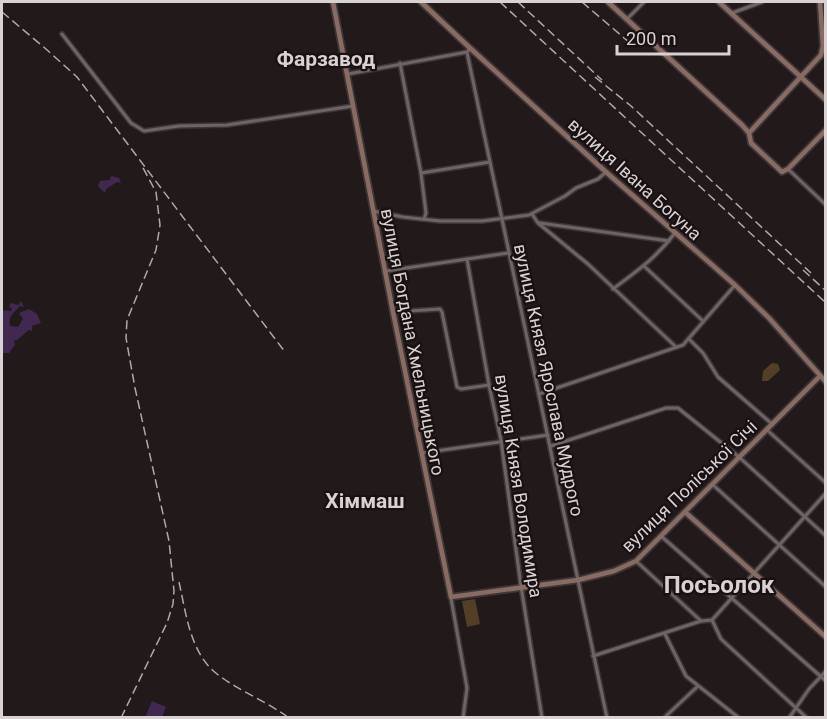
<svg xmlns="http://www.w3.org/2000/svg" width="827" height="719" font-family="Roboto,sans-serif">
  <rect width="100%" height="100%" fill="#22191a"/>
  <g fill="#533f25">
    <path d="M772 363 778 364 780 370 768 381H762L763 371Z"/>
    <path d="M475 599 480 624 467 627 462 601Z"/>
  </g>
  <g fill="#412850">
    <path d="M111 176 119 178 121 183 117 182 106 189 105 193 98 186 100 181 110 180Z"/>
    <path d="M21 301 24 307 20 306C14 313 8 315 10 326L18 327 23 319 19 313 29 309 37 314 41 323 32 326V331L29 330 17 340H14L15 345 9 353H2V310L11 311 12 309 9 306 11 303 18 305Z"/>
    <path d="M152 701 166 707 162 717H145Z"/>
  </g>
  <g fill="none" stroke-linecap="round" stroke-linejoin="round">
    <defs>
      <g id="street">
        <path d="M732 13 762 2"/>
        <path d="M627 19 644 2"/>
        <path d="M62 34 131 123 144 131 179 126 227 125 353 106"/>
        <path d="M470 48 467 52 468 57 482 124 607 718"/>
        <path d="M400 63 421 173 426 213 424 219"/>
        <path d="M348 74 467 52"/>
        <path d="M788 169 826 205"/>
        <path d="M421 173 490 162"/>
        <path d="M373 211 403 217 440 221H482L529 215 565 196 576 188 598 179 606 172"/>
        <path d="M532 214 538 223 588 264 676 347"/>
        <path d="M540 223 669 241"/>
        <path d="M467 259 489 385 501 440 521 586 542 718"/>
        <path d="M645 267 703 321"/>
        <path d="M386 271 508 253"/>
        <path d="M613 289C638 270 655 259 675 233"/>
        <path d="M394 312 440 309 442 312 457 387 461 389 489 385"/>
        <path d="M689 339 703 353 718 377 772 424"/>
        <path d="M539 394 683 345 735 285"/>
        <path d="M767 430 826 483"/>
        <path d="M551 446 666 408H678L739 457 826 536"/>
        <path d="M422 453 548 435"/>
        <path d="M712 484 826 587"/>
        <path d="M661 536 826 681"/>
        <path d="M636 561 701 621 712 620 721 639 807 718"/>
        <path d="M451 598 467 688 463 718"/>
        <path d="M712 620 826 493"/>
        <path d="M665 634 686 676 739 718"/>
        <path d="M593 656 701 621"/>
        <path d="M666 716 698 686"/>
        <path d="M789 718 809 689 826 671"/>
      </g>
      <g id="secondary">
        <path d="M333 2 393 312 451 597 578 580 614 571 636 561 820 376"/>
        <path d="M421 2 470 48 606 172 735 285 769 318 826 382"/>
        <path d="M608 2 742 125 749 133 751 143 782 172 788 169 826 130"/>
        <path d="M719 2 826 100"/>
        <path d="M749 133 821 55 823 46 820 2"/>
        <path d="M685 512 826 637"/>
      </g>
    </defs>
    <use href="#street" stroke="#3d3637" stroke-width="6"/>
    <use href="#secondary" stroke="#3d3637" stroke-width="8"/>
    <use href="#street" stroke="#6f6465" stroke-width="3"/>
    <use href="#secondary" stroke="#8a6b62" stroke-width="4.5"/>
    <g stroke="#b0a9aa" stroke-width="1.5" stroke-dasharray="9 4.5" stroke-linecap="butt">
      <path d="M500 2 826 303"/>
      <path d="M518 2 602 80"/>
      <path d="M582 2 630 43"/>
      <path d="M2 12 46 49 77 77 285 352"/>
      <path d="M595 77 631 106 811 273"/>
      <path d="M803 270 826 291"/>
      <path d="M179 582C186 613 190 653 217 674 239 691 266 701 289 718"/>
      <path d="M121 718 167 623 173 604 174 591 169 541 135 388 126 338 127 320 156 250 160 225 156 192 142 166"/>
    </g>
  </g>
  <g text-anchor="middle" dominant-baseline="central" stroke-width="4.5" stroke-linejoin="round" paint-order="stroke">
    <g font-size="18" fill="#d8d2d2" stroke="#191011">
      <text transform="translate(635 179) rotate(42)">вулиця Івана Богуна</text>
      <text transform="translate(413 342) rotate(79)">вулиця Богдана Хмельницького</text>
      <text transform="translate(549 380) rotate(78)">вулиця Князя Ярослава Мудрого</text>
      <text transform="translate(519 486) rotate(81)">вулиця Князя Володимира</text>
      <text transform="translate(689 486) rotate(-44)">вулиця Поліської Січі</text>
    </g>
    <g font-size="21" font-weight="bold" fill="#d8d2d2" stroke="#191011">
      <text x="326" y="59">Фарзавод</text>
      <text x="365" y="501">Хіммаш</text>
    </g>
    <g font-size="24" font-weight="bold" fill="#d8d2d2" stroke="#191011">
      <text x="719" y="585">Посьолок</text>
    </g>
  </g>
  <rect width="827" height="719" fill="none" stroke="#d8d2d2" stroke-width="6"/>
  <path d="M617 45v9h112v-9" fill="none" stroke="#d8d2d2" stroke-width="3"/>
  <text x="626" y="45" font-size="18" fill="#d8d2d2" stroke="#191011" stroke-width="4.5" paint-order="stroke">200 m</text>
</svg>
